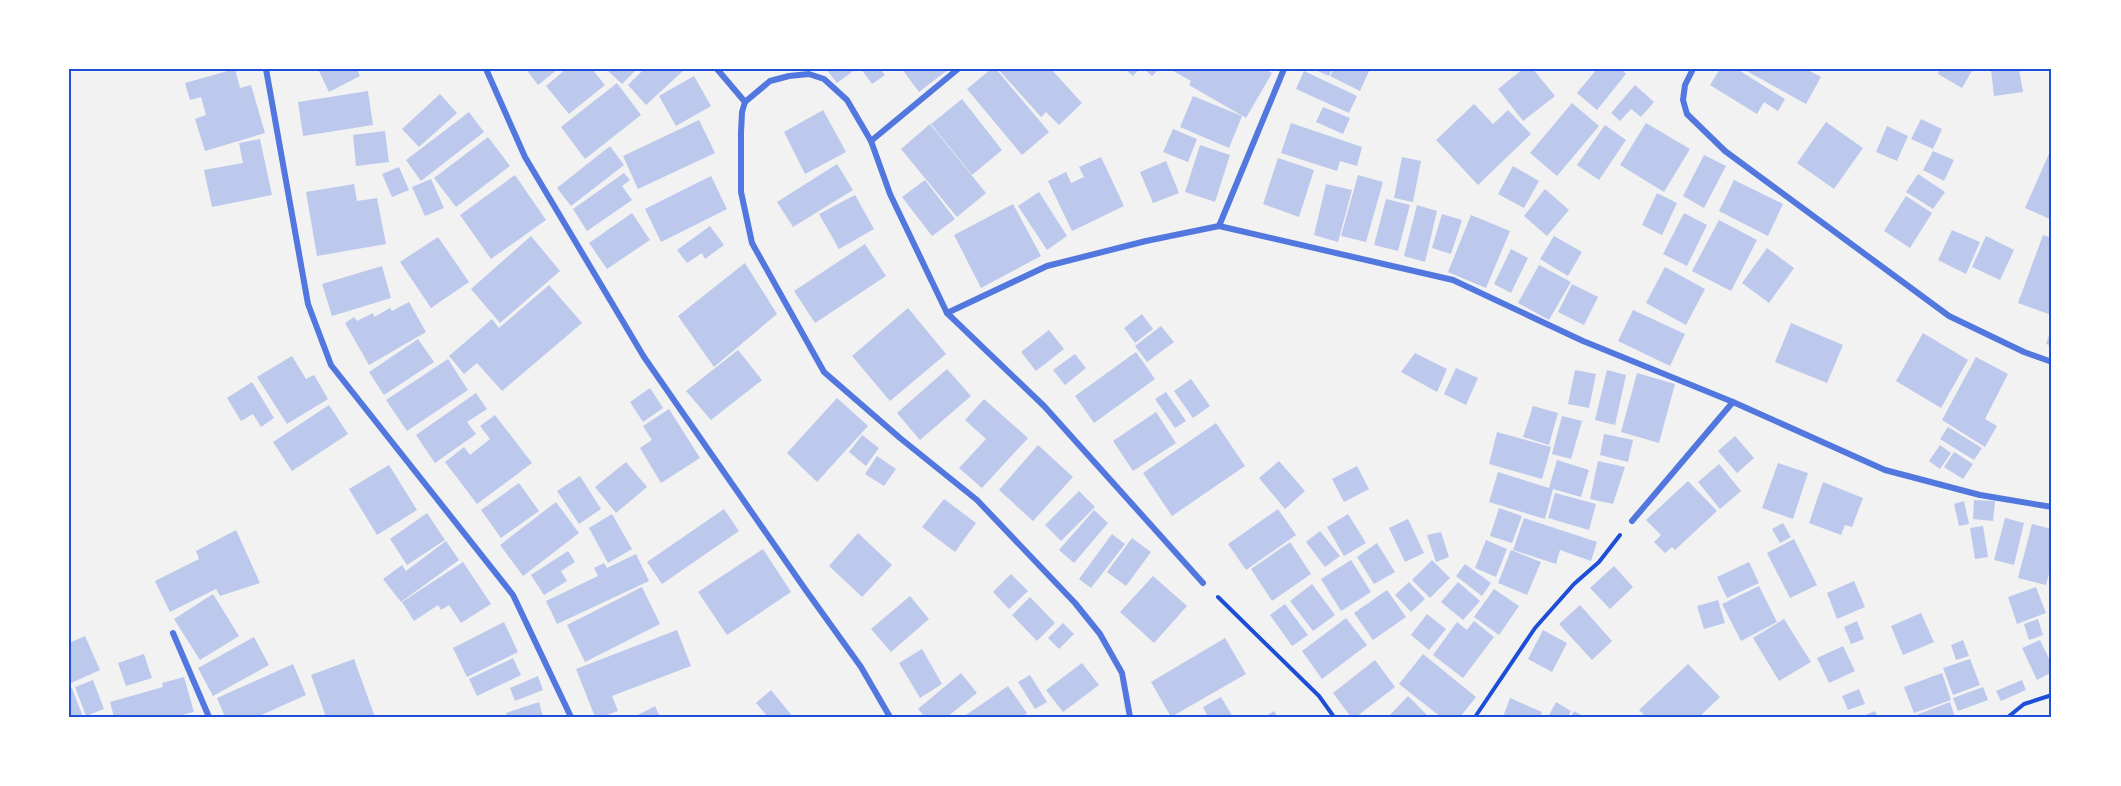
<svg xmlns="http://www.w3.org/2000/svg" width="2121" height="786" font-family="Ubuntu,sans-serif">
  <rect width="100%" height="100%" fill="#f2f2f2"/>
  <g fill="#bdc9ec">
    <path d="M235 69 240 88 251 85 265 133 205 151 195 119 206 115 201 97 190 100 185 83Z"/>
    <path d="M318 69H357L360 76 329 92Z"/>
    <path d="M526 69H558L538 85Z"/>
    <path d="M566 69H592L605 85 569 114 546 86Z"/>
    <path d="M606 69H637L622 84Z"/>
    <path d="M644 69H685L646 105 628 85Z"/>
    <path d="M826 69H856L837 83Z"/>
    <path d="M861 69H880L885 75 872 84Z"/>
    <path d="M902 69H949L919 92Z"/>
    <path d="M991 69H996L1049 132 1022 155 967 89Z"/>
    <path d="M998 69H1051L1082 103 1059 125 1046 112 1041 117Z"/>
    <path d="M1125 69H1139L1133 76Z"/>
    <path d="M1144 69H1159L1152 76Z"/>
    <path d="M1170 69H1264L1272 73 1246 118 1189 85 1191 81Z"/>
    <path d="M1313 69H1332L1329 76Z"/>
    <path d="M1334 69H1370L1360 91 1330 76Z"/>
    <path d="M1523 69H1533L1555 96 1523 121 1498 89Z"/>
    <path d="M1597 69H1621L1626 74 1597 110 1577 93Z"/>
    <path d="M1720 69H1737L1785 99 1778 111 1764 102 1757 114 1710 85Z"/>
    <path d="M1743 69H1806L1821 77 1806 104Z"/>
    <path d="M1940 69H1973L1962 88 1938 74Z"/>
    <path d="M2019 69 2023 92 1994 96 1991 70Z"/>
    <path d="M1304 71 1357 96 1349 113 1296 89Z"/>
    <path d="M694 76 711 106 676 126 659 96Z"/>
    <path d="M617 83 641 115 585 159 561 127Z"/>
    <path d="M1635 85 1654 102 1641 117 1631 109 1620 121 1611 113Z"/>
    <path d="M368 91 373 125 303 136 298 102Z"/>
    <path d="M440 94 457 113 419 147 402 129Z"/>
    <path d="M1193 96 1242 116 1229 148 1180 127Z"/>
    <path d="M962 99 1002 150 972 175 931 124Z"/>
    <path d="M1572 103 1599 126 1557 176 1530 153Z"/>
    <path d="M1474 104 1493 124 1508 110 1531 134 1478 185 1436 140Z"/>
    <path d="M1323 107 1350 118 1343 134 1316 122Z"/>
    <path d="M823 110 846 152 805 174 784 132Z"/>
    <path d="M469 112 484 132 421 181 406 160Z"/>
    <path d="M1921 119 1942 129 1933 149 1911 139Z"/>
    <path d="M699 120 715 153 638 189 623 156Z"/>
    <path d="M1826 122 1863 148 1834 189 1797 163Z"/>
    <path d="M1291 123 1362 147 1357 166 1340 161 1337 171 1281 153Z"/>
    <path d="M1646 123 1690 149 1664 192 1620 165Z"/>
    <path d="M930 124 986 193 957 217 901 149Z"/>
    <path d="M1605 125 1626 140 1599 180 1577 165Z"/>
    <path d="M1887 126 1908 136 1897 161 1876 152Z"/>
    <path d="M1173 129 1197 139 1188 162 1163 152Z"/>
    <path d="M385 131 389 162 356 166 353 135Z"/>
    <path d="M488 137 510 166 456 207 434 178Z"/>
    <path d="M260 139 272 195 212 207 204 170 243 163 239 143Z"/>
    <path d="M1200 145 1230 155 1215 202 1185 192Z"/>
    <path d="M610 146 624 165 571 206 557 188Z"/>
    <path d="M2052 147V220L2025 208Z"/>
    <path d="M1933 151 1954 160 1944 181 1923 170Z"/>
    <path d="M1704 155 1726 166 1704 208 1683 196Z"/>
    <path d="M1101 157 1124 206 1072 231 1048 181 1066 172 1071 183 1084 177 1079 167Z"/>
    <path d="M1402 157 1421 161 1413 202 1394 198Z"/>
    <path d="M1278 158 1314 170 1299 217 1263 204Z"/>
    <path d="M1166 161 1179 193 1153 203 1140 172Z"/>
    <path d="M837 164 853 190 793 227 777 202Z"/>
    <path d="M1513 166 1539 181 1524 208 1498 194Z"/>
    <path d="M399 167 409 190 392 197 382 174Z"/>
    <path d="M624 173 630 180 622 186 632 200 587 231 573 209Z"/>
    <path d="M1918 174 1945 192 1933 209 1906 192Z"/>
    <path d="M515 175 546 220 491 259 460 215Z"/>
    <path d="M1358 175 1383 182 1366 242 1341 236Z"/>
    <path d="M711 176 727 209 661 242 645 209Z"/>
    <path d="M431 179 444 208 425 216 412 187Z"/>
    <path d="M925 180 955 219 932 236 902 197Z"/>
    <path d="M1734 180 1783 204 1768 236 1719 211Z"/>
    <path d="M354 184 357 201 377 198 386 244 317 256 306 192Z"/>
    <path d="M1326 184 1352 190 1338 242 1314 235Z"/>
    <path d="M1545 189 1569 210 1547 236 1524 216Z"/>
    <path d="M1039 192 1067 236 1047 250 1018 206Z"/>
    <path d="M1657 193 1677 203 1662 235 1642 225Z"/>
    <path d="M855 195 874 229 839 249 819 214Z"/>
    <path d="M1906 196 1932 213 1910 248 1884 231Z"/>
    <path d="M1386 199 1410 205 1398 251 1374 245Z"/>
    <path d="M1013 204 1041 256 981 288 954 235Z"/>
    <path d="M1417 205 1437 211 1425 262 1404 256Z"/>
    <path d="M632 213 650 240 607 269 589 243Z"/>
    <path d="M1684 213 1707 225 1687 266 1663 254Z"/>
    <path d="M1442 214 1462 220 1451 254 1432 248Z"/>
    <path d="M1471 215 1510 231 1486 288 1448 272Z"/>
    <path d="M1719 220 1757 240 1731 291 1692 271Z"/>
    <path d="M710 226 724 245 705 259 702 253 687 263 677 250Z"/>
    <path d="M1952 230 1980 242 1966 274 1938 260Z"/>
    <path d="M2043 235 2052 238 2051 315 2018 303Z"/>
    <path d="M531 236 560 271 500 323 471 289Z"/>
    <path d="M1554 236 1582 252 1568 276 1540 259Z"/>
    <path d="M1986 236 2014 250 2000 280 1972 267Z"/>
    <path d="M438 237 469 282 431 308 400 262Z"/>
    <path d="M865 244 886 276 815 323 794 291Z"/>
    <path d="M1767 248 1794 268 1769 303 1742 283Z"/>
    <path d="M1511 249 1528 258 1511 293 1494 284Z"/>
    <path d="M745 263 777 314 714 367 678 316Z"/>
    <path d="M1539 265 1571 282 1549 320 1518 303Z"/>
    <path d="M382 266 391 298 332 316 322 284Z"/>
    <path d="M1665 267 1705 289 1686 325 1646 303Z"/>
    <path d="M1572 284 1598 297 1584 325 1558 312Z"/>
    <path d="M549 285 582 323 502 391 477 363 464 374 449 356 492 319 499 328Z"/>
    <path d="M409 302 426 332 369 365 345 323 354 317 357 321 373 313 374 317 390 308 392 311Z"/>
    <path d="M908 308 946 354 890 401 852 356Z"/>
    <path d="M1633 310 1685 334 1670 366 1618 341Z"/>
    <path d="M1142 314 1153 329 1135 343 1124 328Z"/>
    <path d="M1791 323 1843 345 1827 383 1775 362Z"/>
    <path d="M1161 326 1174 342 1147 362 1135 346Z"/>
    <path d="M2052 327V346L2046 344Z"/>
    <path d="M1049 330 1064 349 1036 371 1021 352Z"/>
    <path d="M1923 333 1968 360 1941 408 1896 381Z"/>
    <path d="M418 339 434 362 384 395 369 372Z"/>
    <path d="M738 350 762 380 711 420 686 391Z"/>
    <path d="M1136 352 1155 379 1094 423 1075 396Z"/>
    <path d="M1415 353 1447 369 1437 392 1401 372Z"/>
    <path d="M1075 354 1086 368 1065 385 1053 370Z"/>
    <path d="M292 356 306 379 314 375 328 399 287 424 257 377Z"/>
    <path d="M1976 357 2008 374 1985 419 1997 426 1985 447 1942 420Z"/>
    <path d="M448 359 468 390 407 431 386 400Z"/>
    <path d="M1456 368 1478 378 1466 405 1444 394Z"/>
    <path d="M947 369 971 396 920 440 897 413Z"/>
    <path d="M1575 370 1596 374 1589 408 1568 404Z"/>
    <path d="M1607 370 1626 375 1615 425 1595 420Z"/>
    <path d="M1637 373 1675 384 1659 443 1621 432Z"/>
    <path d="M1191 379 1210 406 1193 418 1174 391Z"/>
    <path d="M252 382 274 418 261 427 253 414 241 421 227 398Z"/>
    <path d="M650 388 663 408 643 422 630 402Z"/>
    <path d="M1166 392 1186 421 1175 428 1155 399Z"/>
    <path d="M476 393 487 409 467 422 476 434 435 463 416 435Z"/>
    <path d="M837 398 868 426 817 482 787 453Z"/>
    <path d="M984 399 1028 438 982 488 959 468 986 439 965 420Z"/>
    <path d="M329 405 348 434 292 471 273 442Z"/>
    <path d="M1533 406 1558 413 1549 445 1523 437Z"/>
    <path d="M669 409 700 458 661 483 640 448 652 440 643 426Z"/>
    <path d="M1156 412 1176 443 1133 471 1113 441Z"/>
    <path d="M495 415 532 463 477 504 445 462 464 447 470 455 490 439 480 426Z"/>
    <path d="M1562 416 1582 421 1571 459 1552 454Z"/>
    <path d="M1216 423 1245 466 1172 516 1143 473Z"/>
    <path d="M1948 427 1982 448 1974 460 1940 439Z"/>
    <path d="M1497 432 1551 447 1542 479 1489 464Z"/>
    <path d="M1604 434 1633 440 1628 462 1600 455Z"/>
    <path d="M862 435 879 448 866 466 849 452Z"/>
    <path d="M1735 436 1754 458 1737 473 1718 451Z"/>
    <path d="M1038 445 1073 477 1033 521 999 490Z"/>
    <path d="M1940 445 1951 453 1940 469 1929 461Z"/>
    <path d="M1954 452 1973 464 1963 479 1944 467Z"/>
    <path d="M877 456 896 469 884 486 865 474Z"/>
    <path d="M1557 460 1589 470 1581 497 1553 489 1545 519 1489 502 1498 472 1549 488Z"/>
    <path d="M1279 461 1305 491 1285 509 1259 478Z"/>
    <path d="M1598 461 1625 467 1613 504 1590 499Z"/>
    <path d="M626 462 647 487 616 513 595 487Z"/>
    <path d="M1778 463 1808 473 1793 519 1762 508Z"/>
    <path d="M1719 464 1741 491 1720 509 1698 482Z"/>
    <path d="M389 465 417 510 377 535 349 489Z"/>
    <path d="M1357 466 1369 489 1344 502 1332 479Z"/>
    <path d="M580 476 601 509 579 524 557 491Z"/>
    <path d="M1688 481 1717 511 1675 550 1672 547 1665 553 1654 542 1661 535 1646 520Z"/>
    <path d="M1823 482 1863 498 1852 527 1845 525 1841 535 1809 523Z"/>
    <path d="M519 483 539 511 501 538 481 510Z"/>
    <path d="M1079 491 1095 507 1061 541 1045 525Z"/>
    <path d="M1555 493 1596 504 1589 530 1548 518Z"/>
    <path d="M944 499 976 523 955 552 922 527Z"/>
    <path d="M1974 500 1995 501 1993 521 1973 519Z"/>
    <path d="M1964 501 1969 524 1959 526 1954 504Z"/>
    <path d="M556 502 579 533 523 576 500 545Z"/>
    <path d="M1499 508 1522 516 1512 543 1490 536Z"/>
    <path d="M724 509 739 531 662 584 647 562Z"/>
    <path d="M1278 509 1296 535 1246 570 1228 544Z"/>
    <path d="M1094 510 1108 523 1074 563 1059 550Z"/>
    <path d="M427 513 445 540 407 565 390 539Z"/>
    <path d="M612 514 632 549 608 563 589 528Z"/>
    <path d="M1348 514 1366 543 1344 556 1327 527Z"/>
    <path d="M1524 518 1597 542 1591 561 1560 550 1556 564 1513 550Z"/>
    <path d="M2005 518 2024 523 2014 565 1994 560Z"/>
    <path d="M1408 519 1424 553 1405 562 1389 528Z"/>
    <path d="M1783 523 1791 537 1780 543 1772 529Z"/>
    <path d="M2032 524 2052 529V563L2046 585 2018 578Z"/>
    <path d="M1983 526 1988 557 1975 559 1970 528Z"/>
    <path d="M236 530 260 583 220 596 216 589 170 612 155 581 199 559 196 551Z"/>
    <path d="M1320 531 1340 556 1325 567 1306 542Z"/>
    <path d="M1441 532 1449 557 1436 562 1427 535Z"/>
    <path d="M858 533 892 565 862 597 829 566Z"/>
    <path d="M1112 534 1125 544 1091 588 1079 579Z"/>
    <path d="M1132 538 1151 552 1126 586 1107 572Z"/>
    <path d="M1794 539 1817 585 1790 598 1767 553Z"/>
    <path d="M1486 540 1507 549 1496 577 1475 568Z"/>
    <path d="M446 541 459 560 401 602 383 579 402 565 406 571Z"/>
    <path d="M1290 542 1311 574 1272 601 1251 569Z"/>
    <path d="M1377 543 1395 572 1374 584 1357 557Z"/>
    <path d="M763 549 791 592 727 635 698 592Z"/>
    <path d="M1511 550 1541 562 1527 595 1498 583Z"/>
    <path d="M568 551 575 562 561 571 567 581 544 595 531 575Z"/>
    <path d="M636 554 649 581 557 624 546 601 598 576 594 568 604 563 607 568Z"/>
    <path d="M1351 560 1371 592 1341 611 1321 579Z"/>
    <path d="M1432 560 1450 578 1430 598 1412 580Z"/>
    <path d="M463 562 491 604 461 623 449 605 441 610 438 605 414 621 402 602Z"/>
    <path d="M1749 562 1759 583 1727 598 1717 577Z"/>
    <path d="M1465 564 1491 583 1482 596 1456 576Z"/>
    <path d="M1614 566 1633 587 1610 609 1590 588Z"/>
    <path d="M1011 574 1028 591 1009 609 993 592Z"/>
    <path d="M1153 576 1187 606 1154 643 1120 612Z"/>
    <path d="M1854 581 1865 607 1837 619 1827 593Z"/>
    <path d="M1409 582 1425 599 1411 612 1395 595Z"/>
    <path d="M1458 582 1480 601 1463 620 1441 602Z"/>
    <path d="M1312 584 1335 615 1313 631 1290 601Z"/>
    <path d="M1759 586 1777 622 1741 641 1722 604Z"/>
    <path d="M642 587 660 624 585 662 567 625Z"/>
    <path d="M2036 587 2046 613 2017 624 2008 597Z"/>
    <path d="M1494 589 1519 606 1499 635 1474 617Z"/>
    <path d="M1387 590 1406 617 1373 640 1354 613Z"/>
    <path d="M213 594 239 636 200 660 174 619Z"/>
    <path d="M910 596 929 619 891 652 871 629Z"/>
    <path d="M1030 597 1055 623 1037 641 1012 615Z"/>
    <path d="M1718 600 1725 623 1704 629 1697 606Z"/>
    <path d="M1285 604 1308 635 1292 646 1270 615Z"/>
    <path d="M1580 605 1612 641 1592 660 1559 624Z"/>
    <path d="M1921 613 1934 642 1903 655 1891 626Z"/>
    <path d="M1427 614 1446 629 1429 650 1411 635Z"/>
    <path d="M1346 618 1367 645 1322 679 1302 651Z"/>
    <path d="M1784 619 1811 662 1779 681 1753 638Z"/>
    <path d="M2038 619 2043 635 2029 640 2024 624Z"/>
    <path d="M1474 621 1494 637 1463 678 1433 655 1457 622 1467 630Z"/>
    <path d="M1857 621 1864 639 1851 644 1844 627Z"/>
    <path d="M504 622 518 652 467 677 453 648Z"/>
    <path d="M1063 623 1074 634 1059 649 1048 638Z"/>
    <path d="M677 630 691 666 612 696 618 711 601 717H595L576 669Z"/>
    <path d="M1543 630 1567 643 1552 672 1528 659Z"/>
    <path d="M85 636 100 670 69 684V643Z"/>
    <path d="M254 637 269 665 213 696 198 668Z"/>
    <path d="M1225 638 1246 674 1171 717 1151 682Z"/>
    <path d="M1963 640 1969 656 1956 660 1951 645Z"/>
    <path d="M2040 640 2052 665V672L2037 680 2022 648Z"/>
    <path d="M1843 646 1855 671 1829 683 1817 658Z"/>
    <path d="M922 649 942 684 920 698 899 663Z"/>
    <path d="M144 654 152 678 126 686 118 663Z"/>
    <path d="M1423 654 1476 697 1460 717H1441L1399 684Z"/>
    <path d="M513 658 521 675 477 696 469 679Z"/>
    <path d="M354 659 375 717H326L311 675Z"/>
    <path d="M1970 659 1980 685 1953 695 1943 668Z"/>
    <path d="M1375 660 1395 687 1356 717H1351L1333 693Z"/>
    <path d="M1082 663 1099 685 1063 712 1046 690Z"/>
    <path d="M293 664 306 695 257 717H225L217 698Z"/>
    <path d="M1688 664 1720 697 1699 717H1646L1639 710Z"/>
    <path d="M961 673 977 693 947 717H925L918 709Z"/>
    <path d="M1942 673 1951 700 1914 713 1904 687Z"/>
    <path d="M1030 675 1047 702 1035 709 1018 682Z"/>
    <path d="M538 676 543 690 515 701 510 688Z"/>
    <path d="M184 677 194 712 174 717H114L110 702 163 687 162 683Z"/>
    <path d="M93 680 104 709 86 716 75 687Z"/>
    <path d="M2022 680 2026 690 2001 701 1996 691Z"/>
    <path d="M1008 686 1027 713 1022 717H968L966 715Z"/>
    <path d="M1983 687 1988 700 1958 711 1953 698Z"/>
    <path d="M72 688 83 717H69V689Z"/>
    <path d="M1859 689 1865 704 1848 710 1842 696Z"/>
    <path d="M771 690 793 717H768L756 703Z"/>
    <path d="M1408 696 1429 717H1392L1390 715Z"/>
    <path d="M1221 697 1233 717H1208L1203 707Z"/>
    <path d="M1510 698 1542 712 1540 717H1503Z"/>
    <path d="M539 702 543 717H508L506 713Z"/>
    <path d="M1556 702 1571 711 1568 717H1548Z"/>
    <path d="M1950 702 1955 717H1911Z"/>
    <path d="M655 706 660 717H634Z"/>
    <path d="M1274 711 1278 717H1265Z"/>
    <path d="M1574 711 1584 717H1571Z"/>
    <path d="M1875 711 1878 717H1861Z"/>
  </g>
  <g fill="none" stroke-linecap="round" stroke-linejoin="round">
    <g stroke="#1d4ed8" stroke-width="4">
      <path d="M1218 597 1319 696 1334 717"/>
      <path d="M1475 717 1535 628 1574 584 1599 562 1620 535"/>
      <path d="M2008 717 2024 704 2052 695"/>
    </g>
    <g stroke="#5277de" stroke-width="6">
      <path d="M266 69 308 304 331 365 513 595 571 717"/>
      <path d="M486 69 525 157 644 357 805 589 861 667 890 717"/>
      <path d="M717 69 745 102"/>
      <path d="M1693 69 1685 85 1683 100 1687 114 1725 151 1949 316 2024 352 2052 362"/>
      <path d="M871 141 958 69"/>
      <path d="M1219 226 1284 69"/>
      <path d="M947 313 1047 266 1146 241 1219 226 1453 280 1583 341 1733 402 1885 470 1980 495 2052 507"/>
      <path d="M1632 521 1733 402"/>
      <path d="M173 633 209 717"/>
      <path d="M1130 717 1122 673 1100 634 1075 603 977 500 900 438 824 372 752 243 741 192V133L742 112 745 102 770 81 789 76 809 74 824 79 847 100 871 141 890 194 947 313 1044 406 1203 583"/>
    </g>
  </g>
  <rect width="2121" height="786" fill="none" stroke="#ffffff" stroke-width="141"/>
  <rect x="70" y="70" width="1980" height="646" fill="none" stroke="#1d4ed8" stroke-width="2"/>
</svg>
